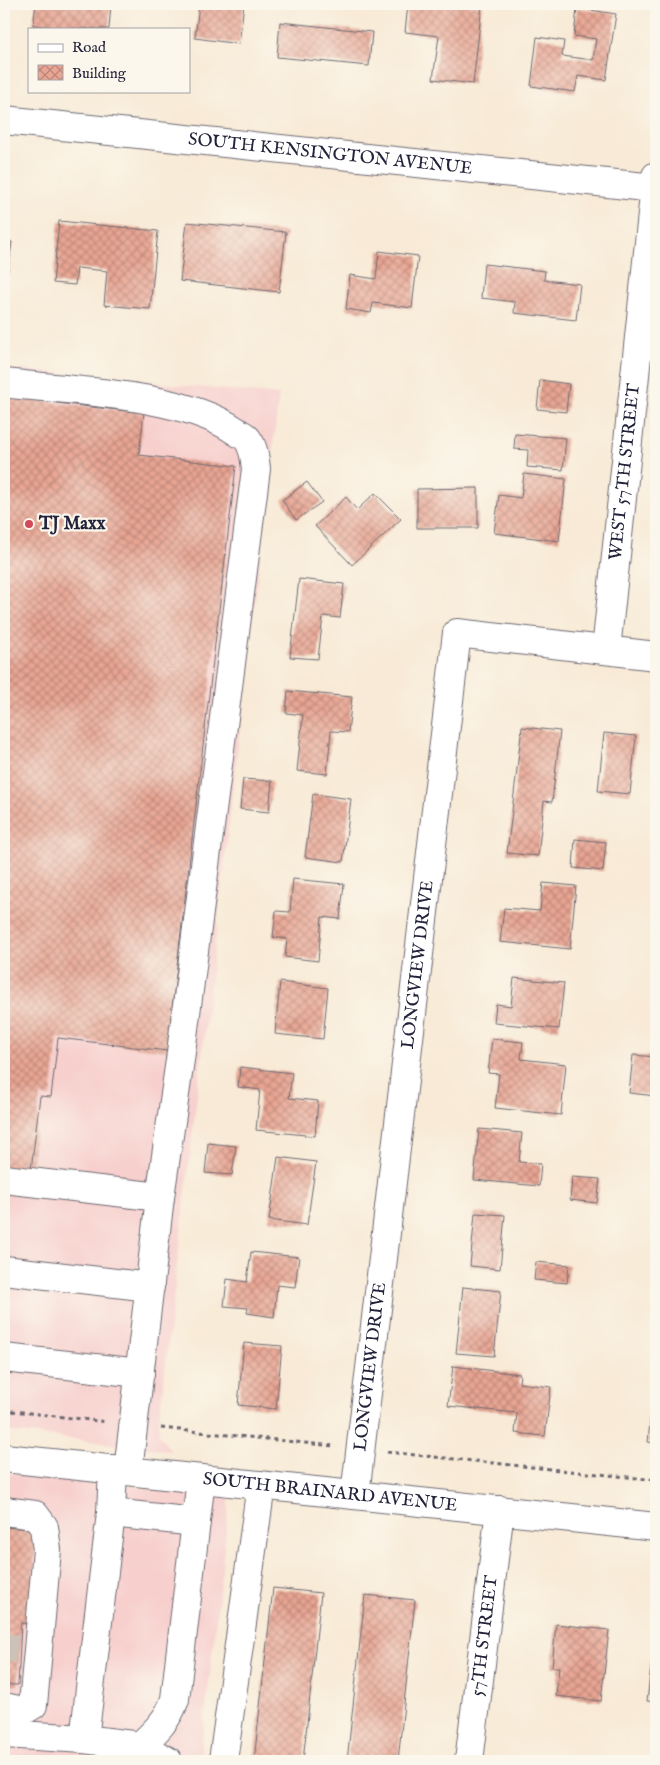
<svg xmlns="http://www.w3.org/2000/svg" width="660" height="1765" font-family="'IM FELL English',serif">
  <defs>
    <pattern id="building-cross-hatch" width="8" height="8" patternUnits="userSpaceOnUse" patternTransform="scale(1.25)"><rect width="8" height="8" fill="#e9a593"/><path d="M0 0l8 8M0 8l8-8" fill="none" stroke="#bc8679"/></pattern>
  </defs>
  <rect width="100%" height="100%" fill="#fbf7ec"/>
  <filter id="ink" filterUnits="userSpaceOnUse"><feTurbulence type="fractalNoise" baseFrequency=".02" numOctaves="2"/><feDisplacementMap in="SourceGraphic" scale="10" xChannelSelector="R" yChannelSelector="G"/><feConvolveMatrix kernelMatrix="1 2 1 2 8 2 1 2 1" color-interpolation-filters="sRGB"/></filter>
  <filter id="wash" filterUnits="userSpaceOnUse"><feTurbulence type="fractalNoise" baseFrequency=".0096" numOctaves="4" result="noise"/><feDisplacementMap in="SourceGraphic" scale="20" xChannelSelector="R" yChannelSelector="G"/><feGaussianBlur stdDeviation="1.12" result="paint"/><feColorMatrix in="noise" values="0 0 0 0 0 0 0 0 0 0 0 0 0 0 0 0 0 1.4 0 .05"/><feComposite in="paint" operator="in"/></filter>
  <g filter="url(#wash)">
    <rect width="100%" height="100%" fill="#f8ead6"/>
    <g fill="#f7d0ce">
      <path d="M4 368 279 395 160 1412 159 1435 171 1451 4 1431Z"/>
      <path d="M4 1473 230 1496 200 1761H4Z"/>
    </g>
    <g id="blocks">
      <g fill="url(#building-cross-hatch)">
        <path d="M4 4H9L5 36H4Z"/>
        <path d="M36 4H111L109 29H64L33 25Z"/>
        <path d="M199 4H244L239 44 195 38Z"/>
        <path d="M408 4 482 5 473 84 433 79 439 36 405 32Z"/>
        <path d="M577 8 616 14 606 80 578 76 575 92 531 86 537 37 564 41 562 56 593 60 596 39 574 36Z"/>
        <path d="M280 22 372 32 369 66 277 57Z"/>
        <path d="M59 221 158 231 150 309 104 305 107 271 77 268 75 285 53 283Z"/>
        <path d="M187 222 286 232 279 292 180 281Z"/>
        <path d="M4 241 12 242 7 277 4 276Z"/>
        <path d="M379 251 418 256 412 308 373 303 371 313 346 309 350 275 376 279Z"/>
        <path d="M484 264 545 271 544 280 580 284 576 320 514 313 515 302 481 298Z"/>
        <path d="M540 380 569 384 566 412 537 409Z"/>
        <path d="M4 397 144 413 139 455 236 466 167 1051 58 1038 51 1097 40 1096 31 1170 4 1167Z"/>
        <path d="M515 434 566 438 563 470 527 467 528 450 514 449Z"/>
        <path d="M524 474 566 479 559 541 494 533 499 495 521 498Z"/>
        <path d="M307 482 322 502 296 520 282 500Z"/>
        <path d="M478 488V528H417V489Z"/>
        <path d="M375 493 401 519 352 565 315 526 346 497 357 510Z"/>
        <path d="M299 579 344 584 340 618 323 616 318 659 290 657Z"/>
        <path d="M288 691 352 697 348 732 331 731 327 774 297 771 303 715 286 713Z"/>
        <path d="M522 727 560 731 552 802 544 801 538 856 507 853Z"/>
        <path d="M604 733 636 736 630 794 598 791Z"/>
        <path d="M243 779 272 781 269 812 240 809Z"/>
        <path d="M313 794 351 799 343 862 305 857Z"/>
        <path d="M575 839 606 842 603 871 573 868Z"/>
        <path d="M293 879 344 884 340 919 322 917 318 961 285 957 287 939 273 937 276 911 290 912Z"/>
        <path d="M543 883 576 886 570 949 500 942 504 908 540 911Z"/>
        <path d="M655 899H656V923H653Z"/>
        <path d="M514 978 564 983 559 1029 494 1023 496 1004 511 1006Z"/>
        <path d="M280 982 328 988 323 1039 275 1034Z"/>
        <path d="M492 1039 523 1042 521 1059 566 1064 561 1115 495 1108 499 1074 488 1073Z"/>
        <path d="M633 1055 656 1057V1096L629 1093Z"/>
        <path d="M240 1067 292 1073 289 1098 318 1101 315 1136 256 1130 260 1090 238 1087Z"/>
        <path d="M479 1129 522 1133 519 1162 541 1164 539 1186 474 1180Z"/>
        <path d="M208 1143 236 1146 232 1175 205 1173Z"/>
        <path d="M278 1157 316 1162 307 1225 269 1220Z"/>
        <path d="M572 1177 600 1179 597 1203 570 1200Z"/>
        <path d="M475 1213 505 1215 500 1269 470 1266Z"/>
        <path d="M251 1252 299 1257 295 1287 277 1285 274 1317 247 1313 248 1308 224 1306 227 1279 247 1282Z"/>
        <path d="M536 1262 569 1265 567 1283 534 1280Z"/>
        <path d="M463 1287 501 1291 494 1356 456 1353Z"/>
        <path d="M244 1343 282 1346 276 1409 238 1405Z"/>
        <path d="M453 1366 520 1374 519 1383 551 1387 545 1436 515 1433 517 1413 448 1406Z"/>
        <path d="M653 1391 656 1392V1443L648 1442Z"/>
        <path d="M4 1527 36 1529 32 1624 21 1623 18 1685H4Z"/>
        <path d="M273 1588 321 1593 303 1761H254Z"/>
        <path d="M365 1595 415 1600 398 1761H347Z"/>
        <path d="M556 1624 609 1630 601 1701 556 1696 559 1667H552Z"/>
        <path d="M652 1659H656V1702L647 1701Z"/>
      </g>
    </g>
  </g>
  <g filter="url(#ink)">
    <use href="#blocks" fill-opacity="0" stroke="#6d6871" stroke-width="1"/>
    <g fill="none" stroke-linecap="round" stroke-linejoin="round">
      <path stroke="#cdc2b7" stroke-width="28" stroke-dasharray="28 14" stroke-linecap="butt" d="M4 1647 17 1649"/>
      <defs>
        <g id="minor">
          <path id="s1" d="M4 120 655 188"/>
          <path d="M4 383C70 391 182 393 236 431 240 434 246 436 248 440 254 448 255 460 256 469L180 1060 160 1197 128 1471"/>
          <path id="s2" d="M606 650 656 176"/>
          <path d="M4 1179 160 1197"/>
          <path d="M4 1270 150 1287"/>
          <path d="M4 1358 140 1373"/>
          <path id="s3" d="M4 1458 656 1527"/>
          <path id="s4" d="M355 1495 457 633 656 656"/>
          <path d="M4 1511 35 1515 44 1527 47 1550 33 1705 23 1711 4 1707"/>
          <path d="M111 1513 196 1522"/>
          <path d="M4 1734 84 1739 140 1746 168 1761"/>
          <path d="M84 1739 111 1513 113 1469"/>
          <path d="M140 1746C155 1732 169 1719 175 1699L201 1479"/>
          <path d="M223 1761 261 1485"/>
          <path id="s5" d="M469 1761 500 1510"/>
        </g>
      </defs>
      <use href="#minor" stroke="#6d6871" stroke-width="30"/>
      <g stroke="#6d6871" stroke-width="3" stroke-dasharray="4 4" stroke-linecap="butt">
        <path d="M4 1410 107 1422"/>
        <path d="M161 1428 334 1446"/>
        <path d="M387 1452 656 1480"/>
      </g>
      <use href="#minor" stroke="#fff" stroke-width="28"/>
    </g>
  </g>
  <circle fill="#d1495b" stroke="#fbf7ec" stroke-width="2" cx="29" cy="524" r="5"/>
  <g text-anchor="middle" dominant-baseline="central" stroke-width="4.5" stroke-linejoin="round" paint-order="stroke">
    <g font-size="18" fill="#22223b" stroke="#fbf7ec">
      <text stroke="none"><textPath href="#s1" startOffset="328">SOUTH KENSINGTON AVENUE</textPath></text>
      <text stroke="none"><textPath href="#s2" startOffset="179">WEST 57TH STREET</textPath></text>
      <text stroke="none"><textPath href="#s4" startOffset="534">LONGVIEW DRIVE</textPath></text>
      <text stroke="none"><textPath href="#s4" startOffset="129">LONGVIEW DRIVE</textPath></text>
      <text stroke="none"><textPath href="#s3" startOffset="328">SOUTH BRAINARD AVENUE</textPath></text>
      <text stroke="none"><textPath href="#s5" startOffset="126">57TH STREET</textPath></text>
    </g>
    <g font-size="18" font-weight="bold" fill="#22223b" stroke="#fbf7ec" text-anchor="start">
      <text x="39" y="524">TJ Maxx</text>
    </g>
  </g>
  <rect width="660" height="1765" fill="none" stroke="#fbf7ec" stroke-width="20"/>
  <rect x="28" y="28" width="162" height="65" fill="#fbf7ec" stroke="#a4a2a5"/>
  <rect x="38" y="44" width="25" height="8" fill="#ffffff" stroke="#a4a2a5"/>
  <text x="72" y="52" font-size="15" fill="#22223b">Road</text>
  <rect x="38" y="65" width="25" height="15" fill="url(#building-cross-hatch)" stroke="#a4a2a5"/>
  <text x="72" y="78" font-size="15" fill="#22223b">Building</text>
</svg>
